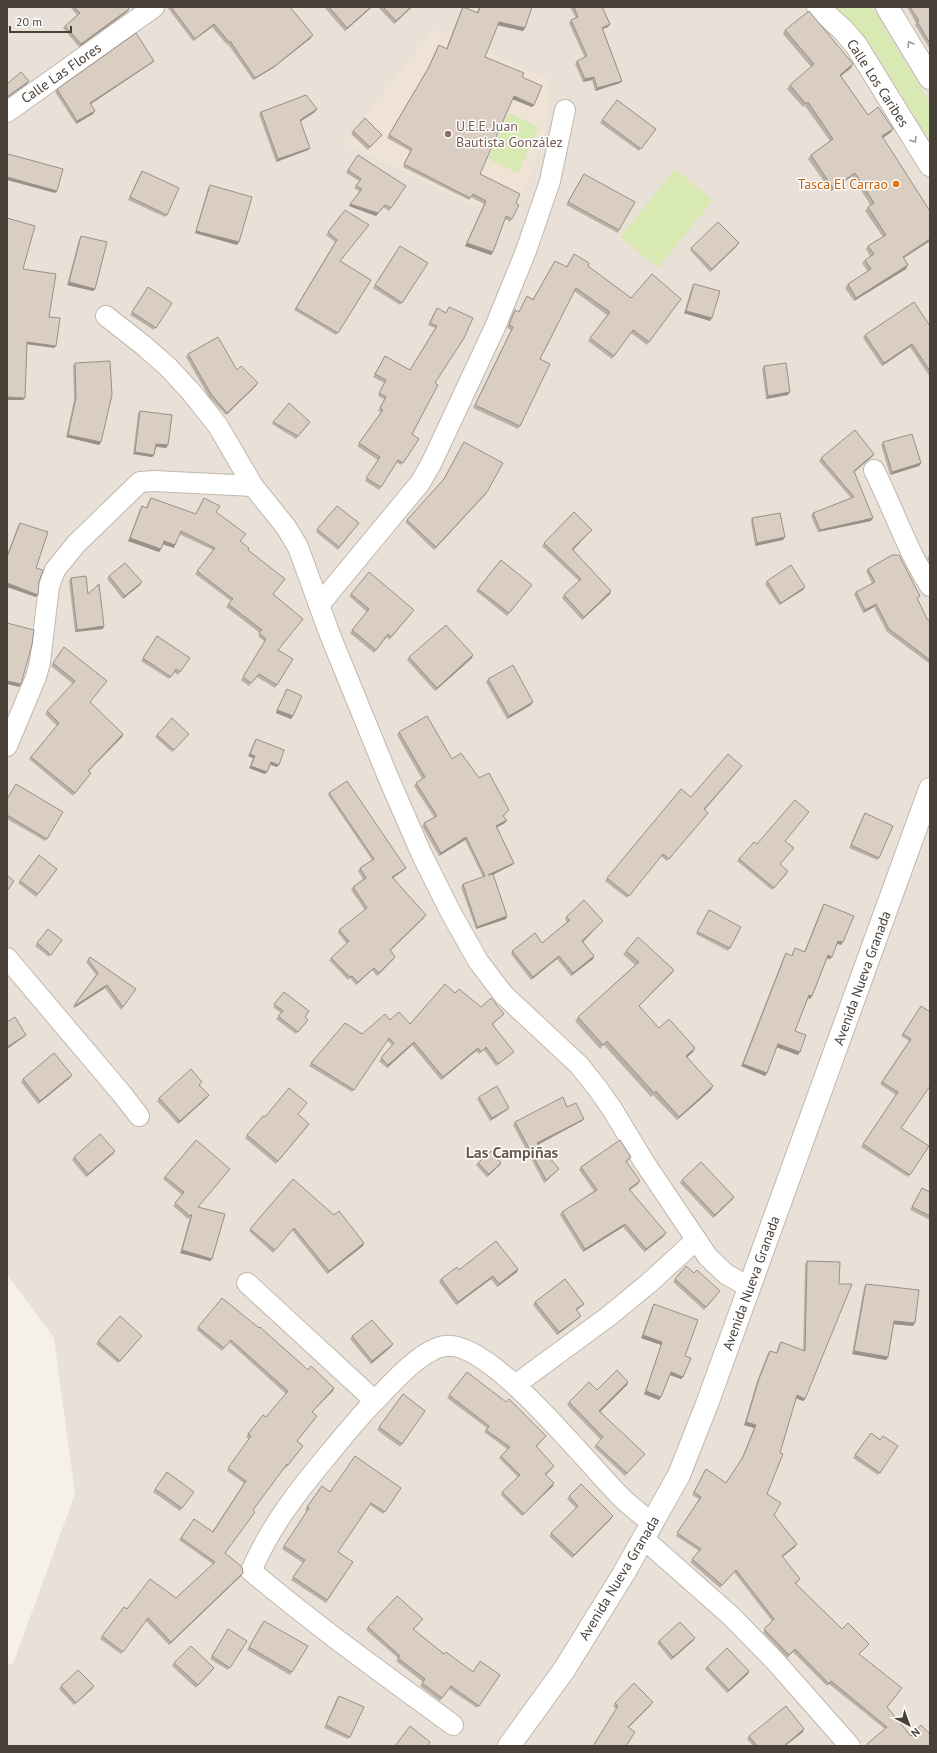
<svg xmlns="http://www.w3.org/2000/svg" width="937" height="1753" font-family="'PT Sans',sans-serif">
  <rect width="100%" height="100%" fill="#f5f0ea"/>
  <path fill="#e9e1d8" d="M7 7H930V1746H7V1664H13L75 1494 54 1338 7 1274Z"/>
  <path fill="#eee3d4" d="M434 29 549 79V107L547 125 538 155 512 224 343 143Z"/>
  <g fill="#d8e9b3">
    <path d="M832 7H872L930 103V142L873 48 861 34Z"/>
    <path d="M509 113 539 127 518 173 488 159Z"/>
    <path d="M675 169 713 200 658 268 620 237Z"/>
  </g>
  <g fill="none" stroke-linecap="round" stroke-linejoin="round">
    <defs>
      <g id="minor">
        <path d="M7 112 154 7"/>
        <path d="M106 316 143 345 168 367 192 393 218 426 253 486 286 527 298 547 330 635 388 777 422 855 450 911 478 961 504 995 579 1065 598 1089 612 1109 644 1162 708 1257 726 1274 749 1287"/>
        <path d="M874 470C893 508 907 550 930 586"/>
        <path d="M319 605 420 483 431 464 495 327 526 251 550 181 565 110"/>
        <path d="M7 746 36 677 40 662 49 586 55 570 76 544 140 482 154 481 253 486"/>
        <path d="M7 958 122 1094 139 1116"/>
        <path d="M247 1283 375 1401"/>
        <path d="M515 1385 609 1316 649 1283 696 1240"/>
        <path d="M644 1539 731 1616 775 1661 850 1746"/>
        <path d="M453 1725C385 1675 316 1626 251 1571 270 1527 297 1492 328 1455 341 1439 355 1422 369 1407 387 1389 421 1348 446 1346 492 1341 589 1466 622 1498 631 1507 642 1515 652 1523"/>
      </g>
      <g id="tertiary">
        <path d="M818 7 843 30 856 45 930 165"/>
        <path d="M887 7 930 78"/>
        <path d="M509 1746 564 1670 624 1573 679 1475 707 1404 930 789"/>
      </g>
    </defs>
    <use href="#minor" stroke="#c1b7ac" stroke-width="22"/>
    <use href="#tertiary" stroke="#c1b7ac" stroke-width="24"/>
    <use href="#minor" stroke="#fff" stroke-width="20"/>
    <use href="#tertiary" stroke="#fff" stroke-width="22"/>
  </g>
  <g fill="#bbb0a7">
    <path d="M70 7H127V12L79 47 63 28 65 26 77 15Z"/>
    <path d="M167 7H290L311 38 273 68 253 80 228 44 227 45 212 27 193 41Z"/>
    <path d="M324 7H372L345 31Z"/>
    <path d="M378 7H412L394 24Z"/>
    <path d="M463 7 477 12 479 7H532L525 28 523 31 497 25 485 57 522 77 534 105 532 107 512 99 480 174 516 203 512 219 510 222 505 219 493 252 491 255 465 246 484 204 471 197 469 200 403 167 410 151 387 138 427 70 437 48 439 45 446 49 461 10Z"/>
    <path d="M570 7H604L603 8 610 24 608 27 603 29 622 81 620 83 595 91 592 80 583 82 575 64 577 61 585 58 569 23 571 20 576 18Z"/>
    <path d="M907 7H930V49L915 25 916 23Z"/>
    <path d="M785 30 851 68 841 76 868 115 893 129 891 132 883 138 930 241 904 258 908 265 906 269 854 301 845 288 848 284 868 272 862 263 865 260 870 256 866 249 868 246 883 237 865 211 868 207 871 206 852 176 831 191 808 159 811 155 830 141 805 106 803 107 787 89 790 85 811 67 783 34Z"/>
    <path d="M154 61 152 63 90 104 93 114 76 124 55 92 57 89Z"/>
    <path d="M617 100 656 129 639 151 600 123Z"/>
    <path d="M261 112H315L300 122 310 148 308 150 276 162 259 114Z"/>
    <path d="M353 131 382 135 368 150 351 134Z"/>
    <path d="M358 155 406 186 389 211 383 207 376 216 349 206 360 192 354 188 359 181 346 173Z"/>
    <path d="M142 171 167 215 165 217 128 200 140 174Z"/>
    <path d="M584 174 619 230 618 233 566 205Z"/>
    <path d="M210 185 237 245 195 233 208 188Z"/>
    <path d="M345 210 340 261 371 280 336 335 294 310 335 242 326 235Z"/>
    <path d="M81 236 95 289 93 291 67 285 79 239Z"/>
    <path d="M400 246 428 263 400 305 373 288Z"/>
    <path d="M737 246 710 272 690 250 691 248Z"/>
    <path d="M574 254 588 266 631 298 681 299 647 345 631 333 612 359 588 341 607 315 574 291 540 359 520 426 518 429 473 408 511 330 507 328 513 313 515 310 519 312 527 296 533 299 555 261 566 267Z"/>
    <path d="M694 284 710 321 684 313 692 286Z"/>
    <path d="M148 287 172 303 154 330 130 315Z"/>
    <path d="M449 307 435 383 412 434 419 439 401 465 396 462 379 490 365 481 378 460 357 446 381 412 378 411 384 399 378 396 384 383 373 377 385 356 410 370 435 328 428 325 435 311 437 308 446 313Z"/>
    <path d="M930 326V377L910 347 882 366 863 338 865 335Z"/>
    <path d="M188 354 237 370 256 386 226 415 209 397 186 357Z"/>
    <path d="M75 363 101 442 99 445 66 437 74 400 73 366Z"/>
    <path d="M764 366 788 395 766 399 762 369Z"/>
    <path d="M140 411 168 445 166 448 156 447 154 455 152 457 133 454 138 413Z"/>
    <path d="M273 422 308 425 296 439 272 424Z"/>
    <path d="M464 442 487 492 434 550 405 522 443 480Z"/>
    <path d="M883 442 921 463 919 466 890 475 881 445Z"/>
    <path d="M874 454 873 456 854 472 871 521 818 532 811 516 813 513 851 498 819 461 821 458Z"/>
    <path d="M151 498 195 514 204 498 216 512 248 550 273 594 278 650 293 659 275 688 257 677 249 686 241 680 265 642 258 636 260 633 226 607 231 601 195 574 213 550 179 534 174 548 163 544 161 549 159 552 128 541 140 509 142 506 146 508 149 500Z"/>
    <path d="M337 506 359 523 338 550 316 532Z"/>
    <path d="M752 518 785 537 783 540 755 546 751 521Z"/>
    <path d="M20 523 36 568 39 582 36 597 7 587V555L18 526Z"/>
    <path d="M590 532 573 550 611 591 610 594 582 620 562 598 564 595 579 581 542 546 544 543Z"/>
    <path d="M930 554V563L927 558Z"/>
    <path d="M501 560 532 585 507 616 476 591Z"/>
    <path d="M868 569 918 599H917L927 619 930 621V664L887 632 874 607 863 613 854 594 856 592 872 583 866 571Z"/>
    <path d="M109 576 140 585 123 599 107 579Z"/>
    <path d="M71 578 88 594 103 629 75 632 69 581Z"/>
    <path d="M767 581 803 590 779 605 765 584Z"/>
    <path d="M351 594 412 613 389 640 387 637 374 653 350 633 367 612 349 596Z"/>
    <path d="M157 636 190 658 178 675 174 672 169 679 141 661Z"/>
    <path d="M64 647 90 702 122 737 89 771V776L73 796 29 759 57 726 45 714 73 684 51 666Z"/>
    <path d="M409 657 472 658 435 691 407 660Z"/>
    <path d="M488 679 531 705 507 719 486 682Z"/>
    <path d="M287 689 293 716 291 719 276 713 285 692Z"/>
    <path d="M399 732 452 759 479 778 509 810 504 816 505 823 497 827 514 863 512 865 493 875 506 919 476 929 461 887 463 884 483 877 465 840 439 856 422 826 424 823 434 817 414 786 416 783 422 779 397 735Z"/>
    <path d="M157 735 187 736 172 752 155 737Z"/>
    <path d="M256 739 277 767 270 765 267 772 265 774 249 768 253 758 248 756 254 742Z"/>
    <path d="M740 769 705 810 706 815 667 861 661 856 627 898 605 881 607 878 691 797Z"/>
    <path d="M329 793 404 870 393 878 424 918 390 950 395 957 377 976 372 970 356 985 350 978 348 980 329 960 331 958 347 944 338 933 339 930 365 910 351 890 353 887 363 879 358 871 360 868 372 860 328 795Z"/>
    <path d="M7 799 47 839 45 841 7 819Z"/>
    <path d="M865 813 879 858 877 860 849 848 863 816Z"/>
    <path d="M785 841 780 864 787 874 772 890 737 861 739 859 757 844Z"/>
    <path d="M39 855 57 869 36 897 18 883Z"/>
    <path d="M824 904 841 945 837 944 830 959 827 958 812 996 810 999 808 998 795 1031 798 1055 777 1047 765 1076 741 1066 784 956 786 953 791 956 795 948 804 952 822 907Z"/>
    <path d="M709 910 730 948 728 951 696 934Z"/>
    <path d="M566 917 603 921 601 923 583 942 594 956 593 959 571 976 557 959 531 980 511 954 512 951 542 943 567 922 565 920Z"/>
    <path d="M62 940 49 957 35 946 37 943Z"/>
    <path d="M626 951 674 970 672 973 639 1006 659 1028 695 1048 693 1052 687 1057 711 1090 677 1120 653 1095 651 1097 604 1045 600 1049 575 1021 578 1017 635 965 623 954Z"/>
    <path d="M88 960 136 989 121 1010 105 988 74 1008 73 1006 96 975 86 962Z"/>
    <path d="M284 992 305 1017 308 1020 296 1034 276 1019 281 1013 273 1007Z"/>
    <path d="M455 993 481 1007 502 1016 493 1024 512 1054 496 1066 484 1050 479 1054 476 1051 441 1080 412 1045 387 1068 379 1061 392 1045 387 1040 352 1092 309 1066 311 1063 362 1034 390 1020 410 1024Z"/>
    <path d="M921 1006 901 1128 929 1146 908 1177 861 1147 896 1095 880 1084 909 1041 901 1036Z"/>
    <path d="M72 1075 70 1078 38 1104 21 1082 23 1079Z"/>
    <path d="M200 1085 207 1098 178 1124 157 1101 159 1098Z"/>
    <path d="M479 1097 507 1110 490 1121 477 1099Z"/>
    <path d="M567 1107 584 1119 582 1121 538 1145 557 1171 544 1183 513 1125 515 1122Z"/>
    <path d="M299 1115 308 1126 276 1164 245 1138 247 1135 265 1117Z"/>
    <path d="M196 1140 198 1207 212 1259 210 1261 180 1253 190 1217 188 1219 173 1206 182 1195 163 1179Z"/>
    <path d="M115 1151 113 1154 86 1177 72 1160 74 1157Z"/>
    <path d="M631 1157 629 1160 626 1162 638 1184 630 1190 664 1236 644 1252 623 1227 583 1252 560 1215 562 1212 594 1191 579 1170 581 1167Z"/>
    <path d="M478 1163H501L500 1165 487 1177 476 1165Z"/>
    <path d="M293 1179 364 1243 363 1246 327 1274 292 1230 273 1253 249 1231Z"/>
    <path d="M682 1180 734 1197 732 1200 713 1218 680 1183Z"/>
    <path d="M922 1188 930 1192V1220L910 1210Z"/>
    <path d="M807 1261 840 1262 803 1401 796 1398 767 1494 774 1515 797 1544 795 1547 782 1557 800 1579 796 1584 842 1629 867 1647 859 1654 887 1707 911 1736 930 1746H866L867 1744 885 1729 829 1684 827 1686 793 1652 787 1658 763 1632 772 1621 734 1572 720 1588 690 1562 699 1551 676 1536 699 1499 692 1495 706 1469 726 1483 741 1460 754 1428 744 1425 757 1381 768 1353 770 1351 776 1353 779 1344 781 1342 803 1351 805 1264Z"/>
    <path d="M518 1269 517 1272 497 1287 491 1279 456 1305 439 1282 441 1279 459 1270Z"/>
    <path d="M694 1273 718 1294 704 1310 673 1282 675 1279Z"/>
    <path d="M866 1284 915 1323 913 1326 894 1324 888 1357 886 1360 852 1354 864 1287Z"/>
    <path d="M535 1302 584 1304 582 1306 576 1310 579 1318 557 1335 533 1305Z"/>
    <path d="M654 1304 685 1356 683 1377 681 1379 670 1375 661 1397 659 1400 644 1394 661 1345 641 1338 652 1307Z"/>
    <path d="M198 1327 308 1370 334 1388 312 1412 315 1419 297 1441 303 1446 286 1468 285 1466 253 1510 225 1553 243 1573 241 1576 169 1645 146 1621 121 1654 100 1639 124 1607 127 1609 176 1598 213 1564 179 1540 194 1519 212 1532 244 1483 227 1471 249 1439 246 1437 248 1434 266 1417 286 1394 229 1342 222 1351 197 1330Z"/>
    <path d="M142 1336 118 1363 96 1344 98 1341Z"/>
    <path d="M352 1336 391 1347 371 1364 350 1339Z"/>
    <path d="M467 1372 544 1439 536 1447 553 1468 546 1475 553 1486 522 1516 501 1495 502 1492 518 1477 499 1458 507 1449 484 1432 487 1428 447 1398Z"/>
    <path d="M628 1382 627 1385 600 1411 643 1456 625 1476 594 1447 601 1440 567 1405 569 1402 597 1390Z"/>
    <path d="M403 1394 425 1411 400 1447 377 1430Z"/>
    <path d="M871 1433 880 1439 898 1446 878 1475 853 1458Z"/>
    <path d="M167 1472 194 1492 180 1511 153 1492Z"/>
    <path d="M322 1486 330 1492 401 1488 383 1514 370 1505 338 1552 353 1562 326 1603 291 1580 303 1563 282 1549 307 1511 305 1510Z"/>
    <path d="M569 1496 611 1519 572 1558 549 1536 576 1508 567 1499Z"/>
    <path d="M421 1622 413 1630 444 1654 473 1672 500 1675 477 1708 449 1689 440 1701 420 1686 423 1682 396 1661 398 1658 366 1630 368 1627Z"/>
    <path d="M262 1623 292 1672 290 1675 247 1650Z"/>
    <path d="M228 1629 247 1641 228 1670 210 1659Z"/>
    <path d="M695 1638 693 1641 671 1660 657 1643 659 1641Z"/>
    <path d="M174 1663 212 1671 196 1688 172 1666Z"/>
    <path d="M707 1667 749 1671 748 1674 727 1693 705 1669Z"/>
    <path d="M61 1686H94L92 1689 74 1705 59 1689Z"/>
    <path d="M339 1696 350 1737 348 1739 324 1728 337 1698Z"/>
    <path d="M615 1703 651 1705 628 1728 616 1709 613 1706Z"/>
    <path d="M803 1732 785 1746H753L747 1739 749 1736Z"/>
  </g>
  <g fill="#999088">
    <path d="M371 7H372L345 31 347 28Z"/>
    <path d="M411 7H412L394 24 396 21Z"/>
    <path d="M129 9 127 12 79 47 81 44Z"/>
    <path d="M499 22 525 28 523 31 497 25Z"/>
    <path d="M214 24 212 27 193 41 195 39Z"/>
    <path d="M610 24 608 27 600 30 602 28Z"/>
    <path d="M313 35 311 38 273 68 253 80 255 78Z"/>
    <path d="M154 61 152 63 88 106 90 103Z"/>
    <path d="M853 64 851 68 838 78 840 75Z"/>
    <path d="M594 77 592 80 583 82 585 79Z"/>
    <path d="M29 81 27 84 7 98V97Z"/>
    <path d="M622 81 620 83 595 91 597 88Z"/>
    <path d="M514 96 534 105 532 107 512 99Z"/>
    <path d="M317 109 315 112 298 123 300 120Z"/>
    <path d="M95 111 93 114 76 124 77 121Z"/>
    <path d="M893 129 891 132 880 140 882 136Z"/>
    <path d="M310 148 308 150 276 162 278 159Z"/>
    <path d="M855 173 852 176 831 191 833 188Z"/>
    <path d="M7 177 57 191 55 193 7 180Z"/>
    <path d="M350 204 385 205 376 216 349 206Z"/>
    <path d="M196 231 239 242 237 245 195 233Z"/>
    <path d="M930 239V241L900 260 903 257Z"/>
    <path d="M467 243 493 252 491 255 465 246Z"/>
    <path d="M739 243 737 246 710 272 712 269Z"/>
    <path d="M908 265 906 269 854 301 856 298Z"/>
    <path d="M69 282 95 289 93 291 67 285Z"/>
    <path d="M686 311 712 318 710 321 684 313Z"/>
    <path d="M27 342 56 346 54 348 25 344Z"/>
    <path d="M912 344 910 347 882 366 884 363Z"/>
    <path d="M258 383 256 386 226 415 227 413Z"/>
    <path d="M790 392 788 395 766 399 768 396Z"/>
    <path d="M7 397 25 398 23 400H7Z"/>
    <path d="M68 435 101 442 99 445 66 437Z"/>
    <path d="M156 444 168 445 166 448 154 446Z"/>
    <path d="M135 452 154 455 152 457 133 454Z"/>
    <path d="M874 454 873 456 852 474 854 471Z"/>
    <path d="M921 463 919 466 890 475 892 472Z"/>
    <path d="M487 492 485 495 434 550 436 547Z"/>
    <path d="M873 518 871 521 818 532 820 530Z"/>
    <path d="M592 530 590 532 571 552 572 549Z"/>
    <path d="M785 537 783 540 755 546 757 543Z"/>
    <path d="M130 538 161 549 159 552 128 541Z"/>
    <path d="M164 541 175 545 174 548 162 544Z"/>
    <path d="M142 582 140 585 123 599 125 596Z"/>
    <path d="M7 583 38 595 36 597 7 587Z"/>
    <path d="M805 587 803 590 779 605 781 603Z"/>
    <path d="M611 591 610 594 582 620 584 617Z"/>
    <path d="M876 604 874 607 863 613 865 610Z"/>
    <path d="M104 626 103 629 75 632 77 630Z"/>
    <path d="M473 655 472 658 435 691 437 688Z"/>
    <path d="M7 681 21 684 19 687 7 684Z"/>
    <path d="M533 702 531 705 507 719 509 716Z"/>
    <path d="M277 710 293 716 291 719 276 713Z"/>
    <path d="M123 734 122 737 86 773 88 771Z"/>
    <path d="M250 754 255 756 253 758 248 756Z"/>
    <path d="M271 762 279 765 277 767 269 764Z"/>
    <path d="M251 766 267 772 265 774 249 768Z"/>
    <path d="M507 820 505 823 494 829 496 826Z"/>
    <path d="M466 837 465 840 439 856 441 853Z"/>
    <path d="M514 863 512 865 486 878 488 875Z"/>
    <path d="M406 868 404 870 390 880 392 877Z"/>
    <path d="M426 915 424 918 388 953 390 950Z"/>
    <path d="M507 916 506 919 476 929 477 927Z"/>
    <path d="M603 921 601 923 581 944 582 941Z"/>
    <path d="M838 941 843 942 841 945 836 943Z"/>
    <path d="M828 955 832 957 830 959 826 958Z"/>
    <path d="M559 956 557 959 531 980 533 977Z"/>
    <path d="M594 956 593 959 571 976 573 973Z"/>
    <path d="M395 957 393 960 377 976 379 973Z"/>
    <path d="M374 968 372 970 356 985 358 982Z"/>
    <path d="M674 970 672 973 636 1009 639 1006Z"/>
    <path d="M107 985 105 988 74 1008 76 1005Z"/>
    <path d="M809 995 812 996 810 999 807 997Z"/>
    <path d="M26 1035 24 1037 7 1049V1047Z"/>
    <path d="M414 1042 412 1045 387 1068 388 1065Z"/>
    <path d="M778 1044 800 1052 798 1055 776 1047Z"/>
    <path d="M478 1048 476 1051 441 1080 443 1077Z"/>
    <path d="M695 1048 693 1052 684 1060 686 1056Z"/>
    <path d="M743 1064 767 1073 765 1076 741 1066Z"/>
    <path d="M72 1075 70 1078 38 1104 40 1101Z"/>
    <path d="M713 1086 711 1090 677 1120 679 1117Z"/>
    <path d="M209 1095 207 1098 178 1124 180 1121Z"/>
    <path d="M509 1108 507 1110 490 1121 492 1118Z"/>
    <path d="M584 1119 582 1121 535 1146 537 1143Z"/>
    <path d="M115 1151 113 1154 86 1177 88 1174Z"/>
    <path d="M501 1163 500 1165 487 1177 489 1174Z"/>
    <path d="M559 1169 557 1171 544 1183 546 1180Z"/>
    <path d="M640 1181 638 1184 627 1191 629 1189Z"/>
    <path d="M734 1197 732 1200 713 1218 715 1215Z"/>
    <path d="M625 1224 623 1227 583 1252 585 1249Z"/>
    <path d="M666 1233 664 1236 644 1252 646 1249Z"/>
    <path d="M364 1243 363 1246 327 1274 329 1271Z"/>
    <path d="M182 1250 212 1259 210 1261 180 1253Z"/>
    <path d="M518 1269 517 1272 497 1287 499 1284Z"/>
    <path d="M493 1276 491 1279 456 1305 458 1302Z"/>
    <path d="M584 1304 582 1306 574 1312 576 1309Z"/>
    <path d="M581 1316 579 1318 557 1335 559 1332Z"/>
    <path d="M894 1321 915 1323 913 1326 892 1324Z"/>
    <path d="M643 1335 662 1342 661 1345 641 1338Z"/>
    <path d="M393 1344 391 1347 371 1364 372 1361Z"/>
    <path d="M854 1351 888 1357 886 1360 852 1354Z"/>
    <path d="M671 1372 683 1377 681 1379 670 1375Z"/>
    <path d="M628 1382 627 1385 598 1414 599 1411Z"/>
    <path d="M334 1388 333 1391 310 1414 312 1412Z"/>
    <path d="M646 1391 661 1397 659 1400 644 1394Z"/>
    <path d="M797 1395 805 1399 803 1401 795 1398Z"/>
    <path d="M746 1422 756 1425 754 1428 744 1425Z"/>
    <path d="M554 1483 553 1486 522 1516 524 1514Z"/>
    <path d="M613 1516 611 1519 572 1558 574 1555Z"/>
    <path d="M797 1544 795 1547 780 1559 782 1556Z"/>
    <path d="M243 1573 241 1576 169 1645 171 1642Z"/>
    <path d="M695 1638 693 1641 671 1660 673 1657Z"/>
    <path d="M749 1671 748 1674 727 1693 729 1690Z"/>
    <path d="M94 1686 92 1689 74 1705 76 1703Z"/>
    <path d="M653 1702 651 1705 626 1730 628 1727Z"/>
    <path d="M804 1729 803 1732 785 1746H784Z"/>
  </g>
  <g fill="#dacdc2" stroke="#999088">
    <path d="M74 7H127L129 9 81 44 65 26 80 13Z"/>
    <path d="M171 7H290L313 35 275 66 255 78 230 41 229 42 214 24 195 39Z"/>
    <path d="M329 7H371L347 28Z"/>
    <path d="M383 7H411L396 21Z"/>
    <path d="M463 7 478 13 480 7H532L525 28 499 22 485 57 524 73 522 77 542 86 534 105 514 96 480 174 520 194 516 203 519 205 512 219 506 216 493 252 467 243 486 201 473 194 470 198 404 164 412 149 389 135 429 67 439 45 447 49Z"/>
    <path d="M574 7H602L610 24 602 28 622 81 597 88 594 77 585 79 577 61 587 56 571 20 578 17Z"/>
    <path d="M910 7H930V43L917 22 919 21Z"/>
    <path d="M809 11 853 64 840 75 868 115 878 107 893 129 882 136 930 211V239L903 257 908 265 856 298 848 284 871 269 865 260 874 254 868 246 886 235 868 207 874 203 855 173 833 188 811 155 833 139 808 102 806 104 790 85 814 64 785 30Z"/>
    <path d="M136 33 154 61 90 103 95 111 77 121 57 89Z"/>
    <path d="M21 72 29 81 7 97V84Z"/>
    <path d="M306 95 317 109 300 120 310 148 278 159 261 112Z"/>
    <path d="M617 100 656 129 641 149 602 120Z"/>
    <path d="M365 118 382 135 370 147 353 131Z"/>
    <path d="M8 154 63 169 57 191 7 177V157Z"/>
    <path d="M358 155 406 186 391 208 385 205 378 213 350 204 362 189 356 186 361 179 348 170Z"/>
    <path d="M142 171 179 188 167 215 130 197Z"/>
    <path d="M584 174 635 202 619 230 568 202Z"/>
    <path d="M210 185 252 197 239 242 196 231Z"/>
    <path d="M345 210 369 225 340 261 371 280 338 333 296 308 337 240 328 232Z"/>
    <path d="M7 218 35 226 23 269 56 274 49 317 60 318 56 346 27 342 25 398 7 397Z"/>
    <path d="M718 222 739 243 712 269 691 248Z"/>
    <path d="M81 236 107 242 95 289 69 282Z"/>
    <path d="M400 246 428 263 402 303 375 285Z"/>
    <path d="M574 254 589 263 588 266 631 298 652 274 681 299 649 342 633 330 614 356 590 338 610 312 576 288 540 359 550 364 520 426 475 405 513 327 509 325 515 310 519 312 527 296 533 300 555 261 567 267Z"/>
    <path d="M694 284 720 291 712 318 686 311Z"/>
    <path d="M148 287 172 303 156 328 132 312Z"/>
    <path d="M914 302 930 326V371L912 344 884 363 865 335Z"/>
    <path d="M449 307 473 318 464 338 435 383 438 385 412 434 419 439 403 463 398 460 381 487 366 478 380 457 359 443 383 410 380 408 386 397 379 393 386 380 375 374 385 356 410 370 437 326 430 323 437 308 446 313Z"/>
    <path d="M218 337 237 370 241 366 258 383 227 413 211 394 188 354Z"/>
    <path d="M110 361 112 395 101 442 68 435 76 397 75 363Z"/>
    <path d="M786 363 790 392 768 396 764 366Z"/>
    <path d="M289 403 310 422 298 436 273 422Z"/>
    <path d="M140 411 172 415 168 445 156 444 154 455 135 452Z"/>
    <path d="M855 430 874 454 854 471 873 518 820 530 813 513 854 497 821 458Z"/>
    <path d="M912 434 921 463 892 472 883 442Z"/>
    <path d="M464 442 503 463 487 492 436 547 407 520 444 479Z"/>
    <path d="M151 498 196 514 204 498 220 506 216 512 246 534 240 541 249 548 248 550 285 579 273 594 303 619 278 650 293 659 277 685 259 674 251 683 243 677 266 639 259 633 262 630 228 604 233 599 197 571 215 548 181 531 175 545 164 541 161 549 130 538 142 506 147 508Z"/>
    <path d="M337 506 359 523 339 547 317 529Z"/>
    <path d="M574 512 592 530 572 549 611 591 584 617 564 595 581 579 544 543Z"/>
    <path d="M780 513 785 537 757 543 752 518Z"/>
    <path d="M20 523 48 532 36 568 43 570 39 582 38 595 7 583V557Z"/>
    <path d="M892 555H899L920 596 917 598 927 619 930 621V660L889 629 876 604 865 610 856 592 875 582 868 569Z"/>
    <path d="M501 560 532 585 509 613 478 589Z"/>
    <path d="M125 563 142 582 125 596 109 576Z"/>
    <path d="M791 565 805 587 781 603 767 581Z"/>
    <path d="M369 572 414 610 391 637 388 634 376 650 352 630 369 609 351 594Z"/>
    <path d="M86 576 88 594 99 584 104 626 77 630 71 578Z"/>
    <path d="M7 623 34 630 32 645 21 684 7 681Z"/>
    <path d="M446 625 473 655 437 688 409 657Z"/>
    <path d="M157 636 190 658 180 672 176 669 171 677 143 658Z"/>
    <path d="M64 647 107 681 90 702 123 734 88 771 91 773 75 793 31 757 59 723 47 711 75 681 53 663Z"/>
    <path d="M513 665 533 702 509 716 488 679Z"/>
    <path d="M287 689 302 696 293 716 277 710Z"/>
    <path d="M427 716 452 759 461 753 479 778 489 773 509 810 503 816 507 820 496 826 514 863 488 875 493 874 507 916 477 927 463 884 485 876 466 837 441 853 424 823 437 816 416 783 425 777 399 732Z"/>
    <path d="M172 718 189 734 174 750 157 735Z"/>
    <path d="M256 739 284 750 279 765 271 762 267 772 251 766 255 756 250 754Z"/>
    <path d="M728 754 742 766 704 809 708 813 669 859 663 854 629 896 607 878 681 789 691 797Z"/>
    <path d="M347 781 406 868 392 877 426 915 390 950 395 957 379 973 374 968 358 982 352 976 350 977 331 958 349 941 339 930 367 908 353 887 366 878 360 868 374 859 329 793Z"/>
    <path d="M16 784 63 812 47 839 7 815V799Z"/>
    <path d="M795 800 809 812 785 841 794 848 780 864 788 871 774 888 739 859 754 842 757 844Z"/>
    <path d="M865 813 893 826 879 858 851 845Z"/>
    <path d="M39 855 57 869 38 894 20 881Z"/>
    <path d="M7 875 14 881 7 891Z"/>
    <path d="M584 900 603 921 582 941 594 956 573 973 559 956 533 977 512 951 535 933 542 943 570 920 566 917Z"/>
    <path d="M824 904 854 916 843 942 838 941 832 957 828 955 812 996 809 995 795 1031 806 1035 800 1052 778 1044 767 1073 743 1064 786 953 792 956 795 948 805 952Z"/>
    <path d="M709 910 741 927 730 948 697 932Z"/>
    <path d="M48 929 62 940 51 955 37 943Z"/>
    <path d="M638 937 674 970 639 1006 659 1028 669 1019 695 1048 686 1056 713 1086 679 1117 656 1091 654 1093 607 1041 603 1045 578 1017 639 962 626 951Z"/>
    <path d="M90 957 136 989 123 1007 107 985 76 1005 75 1004 98 973 88 960Z"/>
    <path d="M445 984 455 993 459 989 481 1007 491 998 504 1014 492 1024 514 1052 498 1064 486 1047 481 1052 478 1048 443 1077 414 1042 388 1065 381 1058 394 1043 389 1038 354 1090 311 1063 345 1023 362 1034 385 1014 390 1020 399 1012 410 1024Z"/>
    <path d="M284 992 309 1011 305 1017 308 1020 298 1032 278 1016 283 1011 274 1004Z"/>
    <path d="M921 1006 930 1012V1086L901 1128 929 1146 910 1175 863 1144 898 1092 882 1082 911 1039 903 1034Z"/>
    <path d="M15 1017 26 1035 7 1047V1022Z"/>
    <path d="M54 1053 72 1075 40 1101 23 1079Z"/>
    <path d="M191 1069 202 1082 199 1085 209 1095 180 1121 159 1098Z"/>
    <path d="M497 1086 509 1108 492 1118 479 1097Z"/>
    <path d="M289 1088 307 1103 298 1114 309 1124 278 1161 247 1135 263 1116 265 1117Z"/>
    <path d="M563 1097 567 1107 576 1103 584 1119 537 1143 559 1169 546 1180 515 1122Z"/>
    <path d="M100 1134 115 1151 88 1174 74 1157Z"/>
    <path d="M196 1140 230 1169 198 1207 225 1214 212 1259 182 1250 192 1214 190 1216 175 1203 184 1192 165 1177Z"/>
    <path d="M620 1140 631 1157 626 1161 640 1181 629 1189 666 1233 646 1249 625 1224 585 1249 562 1212 597 1190 581 1167Z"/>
    <path d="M491 1151 501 1163 489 1174 478 1163Z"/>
    <path d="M701 1162 734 1197 715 1215 682 1180Z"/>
    <path d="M293 1179 334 1215 339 1211 364 1243 329 1271 294 1228 275 1250 250 1229Z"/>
    <path d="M922 1188 930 1192V1216L912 1207Z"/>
    <path d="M496 1241 518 1269 499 1284 493 1276 458 1302 441 1279 457 1267 459 1270Z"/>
    <path d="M807 1261 840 1262 839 1284H852L805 1399 797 1395 780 1453 783 1454 767 1494 781 1503 774 1515 797 1544 782 1556 800 1579 795 1583 842 1629 848 1623 869 1644 859 1654 902 1688 887 1707 911 1736 921 1725 930 1734V1746H869L867 1744 887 1727 831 1681 829 1684 795 1649 789 1655 764 1629 774 1619 736 1570 722 1585 692 1559 701 1549 677 1533 701 1497 694 1492 706 1469 726 1483 743 1457 756 1425 746 1422 759 1379 770 1351 777 1353 781 1342 805 1351Z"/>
    <path d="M686 1266 694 1273 697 1270 720 1291 706 1307 675 1279Z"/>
    <path d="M565 1279 584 1304 576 1309 581 1316 559 1332 535 1302Z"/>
    <path d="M866 1284 919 1290 915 1323 894 1321 888 1357 854 1351Z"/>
    <path d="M222 1298 259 1328 260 1327 308 1370 311 1366 334 1388 312 1412 317 1416 297 1441 303 1446 288 1465 287 1464 253 1510 255 1512 225 1553 242 1567 243 1573 171 1642 148 1618 123 1652 102 1636 124 1607 127 1609 150 1579 176 1598 215 1562 181 1538 194 1519 213 1532 246 1481 228 1468 251 1436 248 1434 263 1415 266 1417 288 1391 231 1340 224 1348 198 1327Z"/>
    <path d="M654 1304 698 1320 685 1356 691 1358 683 1377 671 1372 661 1397 646 1391 662 1342 643 1335Z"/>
    <path d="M120 1316 142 1336 120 1361 98 1341Z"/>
    <path d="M372 1320 393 1344 372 1361 352 1336Z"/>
    <path d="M617 1370 628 1382 599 1411 645 1454 627 1473 596 1445 603 1437 569 1402 589 1382 597 1390Z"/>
    <path d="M467 1372 506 1402 509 1399 546 1436 536 1446 554 1466 545 1474 554 1483 524 1514 502 1492 520 1475 501 1456 510 1447 486 1430 489 1426 449 1395Z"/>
    <path d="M403 1394 425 1411 402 1444 379 1427Z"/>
    <path d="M871 1433 880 1440 883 1436 898 1446 880 1473 855 1455Z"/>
    <path d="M355 1456 401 1488 385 1512 371 1503 338 1552 353 1562 327 1600 293 1577 305 1560 284 1546 309 1508 307 1507 322 1486 330 1492Z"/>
    <path d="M167 1472 194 1492 182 1508 155 1489Z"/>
    <path d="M581 1484 613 1516 574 1555 551 1533 578 1506 569 1496Z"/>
    <path d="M397 1596 423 1619 413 1629 444 1654 446 1652 473 1672 480 1661 500 1675 479 1706 451 1686 442 1698 422 1683 425 1679 398 1658 400 1656 368 1627Z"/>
    <path d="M264 1621 308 1646 292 1672 249 1647Z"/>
    <path d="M680 1622 695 1638 673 1657 659 1641Z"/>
    <path d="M228 1629 247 1641 230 1668 212 1656Z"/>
    <path d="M191 1646 214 1668 198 1685 174 1663Z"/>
    <path d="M727 1648 749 1671 729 1690 707 1667Z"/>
    <path d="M78 1670 94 1686 76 1703 61 1686Z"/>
    <path d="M634 1683 653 1702 628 1727 635 1732 626 1746H593L618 1706 615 1703Z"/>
    <path d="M339 1696 364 1707 350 1737 326 1725Z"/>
    <path d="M786 1706 804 1729 784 1746H757L749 1736Z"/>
    <path d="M410 1726 430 1742 428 1746H395Z"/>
  </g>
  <defs><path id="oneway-chevron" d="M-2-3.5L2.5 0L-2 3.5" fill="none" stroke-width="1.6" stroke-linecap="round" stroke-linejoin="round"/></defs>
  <g stroke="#9b9692">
    <use href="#oneway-chevron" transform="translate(910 44) rotate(-121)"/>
    <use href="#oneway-chevron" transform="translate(914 140) rotate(58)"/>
  </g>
  <circle fill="#8d6e63" stroke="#fff" stroke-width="1.5" cx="448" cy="134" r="4"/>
  <circle fill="#e8710a" stroke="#fff" stroke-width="1.5" cx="896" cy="184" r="4"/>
  <g text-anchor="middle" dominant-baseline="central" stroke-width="3" stroke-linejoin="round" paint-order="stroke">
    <g font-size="14" fill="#494038" stroke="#fff">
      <text transform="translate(61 73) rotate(-35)">Calle Las Flores</text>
      <text transform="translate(878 83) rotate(57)">Calle Los Caribes</text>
      <text transform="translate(862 978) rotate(-70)">Avenida Nueva Granada</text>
      <text transform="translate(751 1283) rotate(-70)">Avenida Nueva Granada</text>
      <text transform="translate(619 1578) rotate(-59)">Avenida Nueva Granada</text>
    </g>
    <g font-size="14" fill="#785e54" stroke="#fff" text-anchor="start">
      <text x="456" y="126">U.E.E. Juan<tspan x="456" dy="16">Bautista González</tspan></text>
    </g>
    <g font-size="14" fill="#c56008" stroke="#fff" text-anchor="end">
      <text x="888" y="184">Tasca El Carrao</text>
    </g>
    <g font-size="16" font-weight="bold" fill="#6c5c4f" stroke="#fff">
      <text x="512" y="1152">Las Campiñas</text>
    </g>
  </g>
  <rect width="937" height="1753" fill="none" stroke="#494038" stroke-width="16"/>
  <g transform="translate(909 1725) rotate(139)" stroke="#ffffff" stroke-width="3" paint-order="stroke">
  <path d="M0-3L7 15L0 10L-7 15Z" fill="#494038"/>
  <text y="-6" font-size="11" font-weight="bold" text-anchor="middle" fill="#494038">N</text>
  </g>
  <path d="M10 26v6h61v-6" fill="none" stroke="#494038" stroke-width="2"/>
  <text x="16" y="26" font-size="12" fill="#494038" stroke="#ffffff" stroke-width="3" paint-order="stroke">20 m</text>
</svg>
